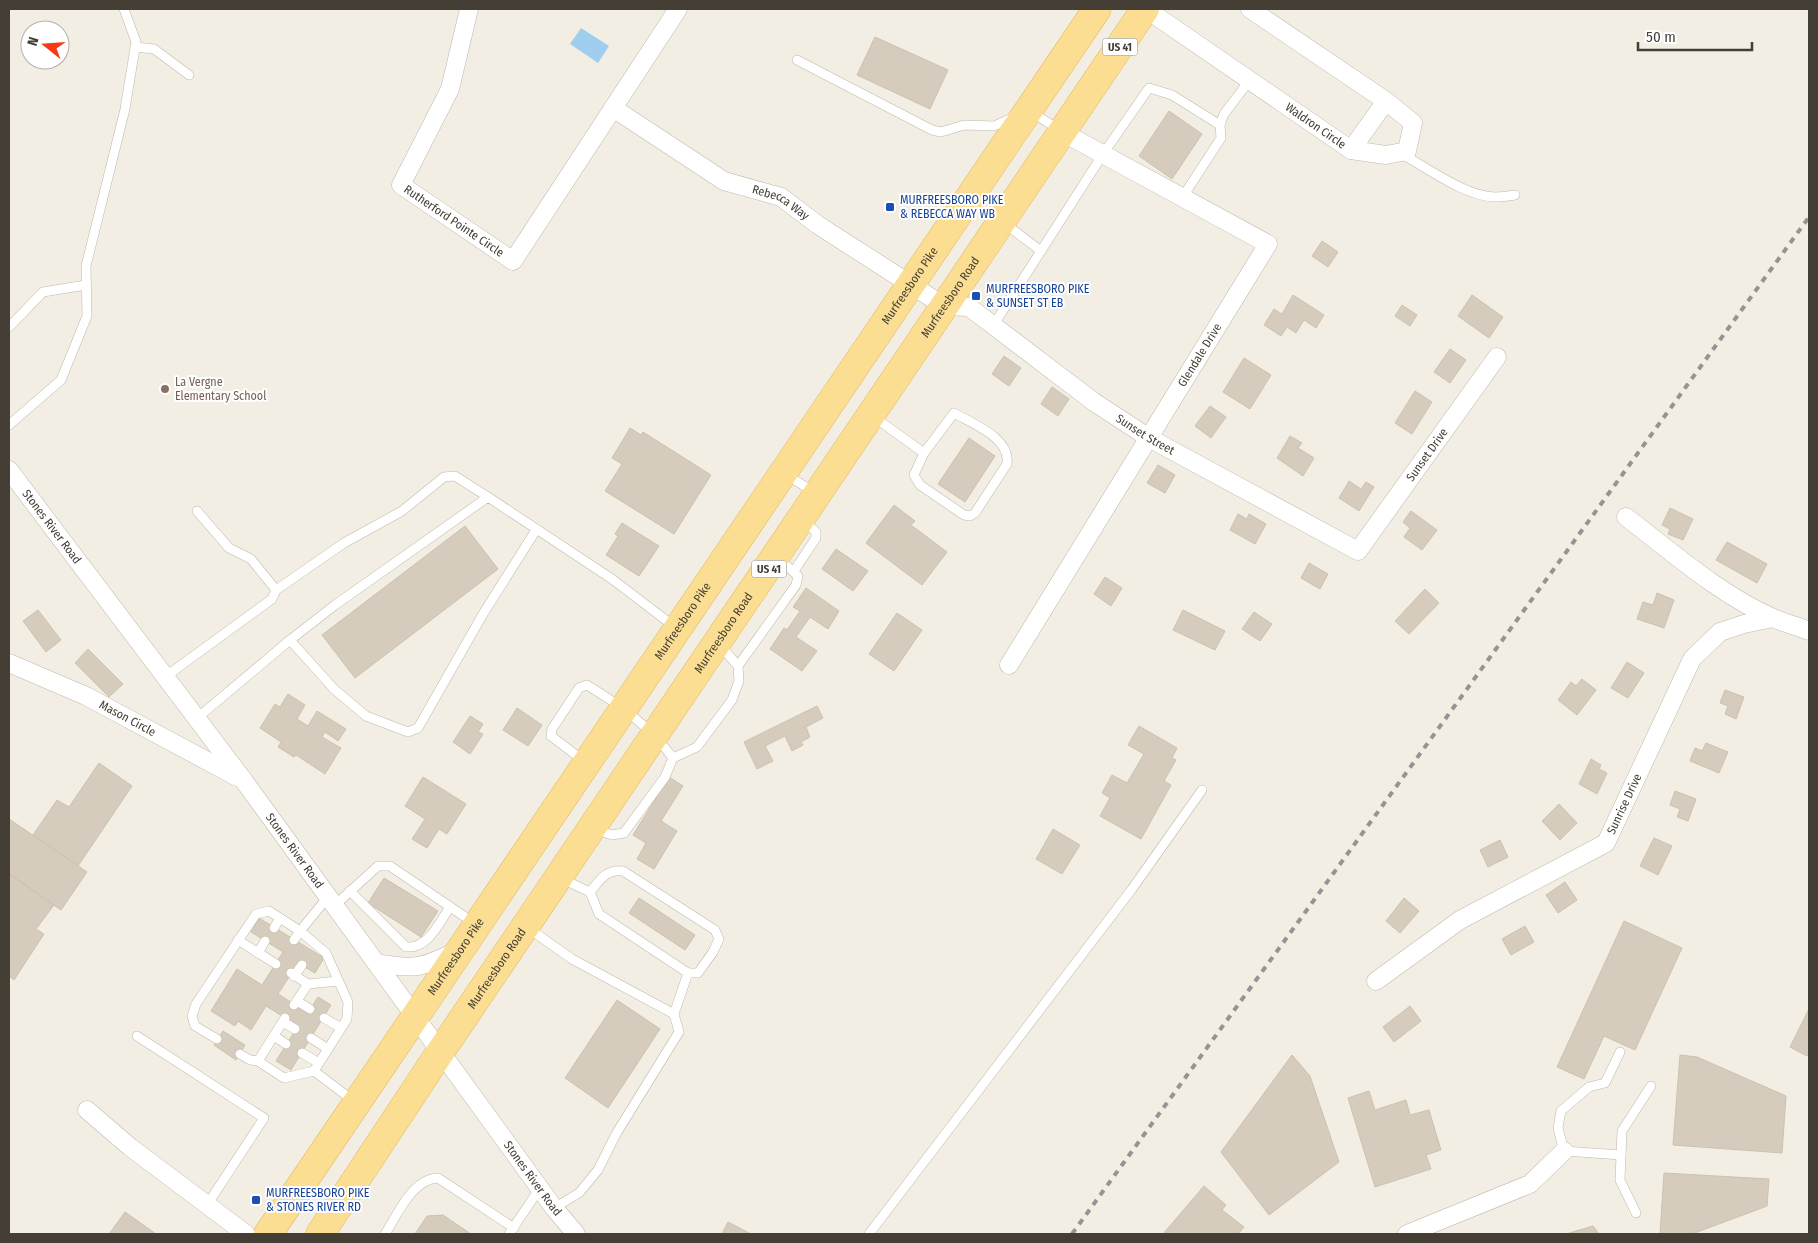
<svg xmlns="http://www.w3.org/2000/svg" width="1818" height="1243" font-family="'Fira Sans Condensed',sans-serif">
  <rect width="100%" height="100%" fill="#f2eee4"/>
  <path fill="#a0ceee" d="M581 28 609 46 598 63 570 44Z"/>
  <g fill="#d6ccbd" stroke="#cec1ad">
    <path d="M875 37 948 70 930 109 857 75Z"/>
    <path d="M1169 111 1202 134 1172 179 1139 156Z"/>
    <path d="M1322 241 1338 252 1328 267 1312 256Z"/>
    <path d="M1293 295 1324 315 1316 328 1304 320 1296 333 1287 327 1281 336 1264 325 1274 309 1282 314Z"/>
    <path d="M1472 295 1503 317 1489 338 1458 316Z"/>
    <path d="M1402 305 1417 315 1410 326 1395 316Z"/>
    <path d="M1450 349 1466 360 1450 383 1434 372Z"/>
    <path d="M1004 356 1021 368 1009 386 992 374Z"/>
    <path d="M1244 358 1271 375 1250 409 1223 392Z"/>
    <path d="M1052 387 1069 399 1058 416 1041 404Z"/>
    <path d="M1415 391 1432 402 1412 434 1395 423Z"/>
    <path d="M1210 406 1226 417 1211 438 1195 426Z"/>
    <path d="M630 428 641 435 643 432 711 475 674 534 605 491 622 464 612 458Z"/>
    <path d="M1290 436 1302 443 1298 448 1314 458 1303 476 1277 458Z"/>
    <path d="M969 438 995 456 965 502 938 484Z"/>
    <path d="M1158 465 1175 475 1165 493 1147 483Z"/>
    <path d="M1349 481 1361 489 1366 482 1374 487 1359 511 1339 498Z"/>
    <path d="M894 505 915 521 911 525 947 552 922 585 866 543Z"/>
    <path d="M1670 508 1693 519 1683 540 1668 534 1670 529 1662 525Z"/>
    <path d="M1411 511 1437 530 1422 550 1404 537 1410 528 1403 522Z"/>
    <path d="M1238 514 1247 519 1249 514 1266 524 1255 544 1230 530Z"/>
    <path d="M622 523 659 546 639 576 606 555 618 536 615 534Z"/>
    <path d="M465 526 498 569 355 678 322 635Z"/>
    <path d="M1727 542 1767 564 1757 583 1716 560Z"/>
    <path d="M836 549 868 571 853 591 822 569Z"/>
    <path d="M1309 563 1328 574 1320 589 1301 578Z"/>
    <path d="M1105 577 1122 588 1111 606 1094 594Z"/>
    <path d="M806 588 839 611 828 629 810 617 796 637 817 651 802 671 770 649 784 628 787 630 800 611 793 607Z"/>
    <path d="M1425 589 1439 603 1409 634 1395 621Z"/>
    <path d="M1657 593 1674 600 1664 628 1637 619 1643 602 1653 605Z"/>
    <path d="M38 610 61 640 46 652 23 621Z"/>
    <path d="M1183 610 1225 631 1215 650 1173 630Z"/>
    <path d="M1254 612 1272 624 1260 641 1242 629Z"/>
    <path d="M897 613 922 630 894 671 869 654Z"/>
    <path d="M88 649 123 684 109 697 75 663Z"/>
    <path d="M1627 662 1644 673 1628 698 1611 688Z"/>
    <path d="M1582 679 1596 690 1577 715 1558 700 1571 682 1576 686Z"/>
    <path d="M1725 690 1744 697 1736 719 1725 714 1728 706 1720 703Z"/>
    <path d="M288 694 305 705 297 719 308 726 317 711 346 729 338 741 325 732 322 737 341 748 325 774 296 755 294 757 278 747 281 742 260 728 275 704 280 707Z"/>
    <path d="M817 706 823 718 806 727 810 737 801 742 803 745 792 751 785 736 765 746 773 761 757 769 744 742Z"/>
    <path d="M517 708 542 725 528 746 503 730Z"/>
    <path d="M470 716 483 724 478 732 483 734 470 754 453 742Z"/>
    <path d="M1139 726 1177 748 1172 758 1176 760 1164 781 1171 785 1141 839 1100 816 1110 798 1102 793 1112 775 1127 783 1144 754 1128 745Z"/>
    <path d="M1706 743 1728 752 1719 773 1690 761 1695 748 1702 751Z"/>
    <path d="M1591 759 1601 765 1599 769 1607 773 1597 794 1579 784Z"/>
    <path d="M99 763 132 786 78 866 33 835 57 800 69 807Z"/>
    <path d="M423 777 466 804 447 834 439 829 427 848 412 839 425 819 405 806Z"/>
    <path d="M669 777 683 786 661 821 677 831 654 869 637 859 646 843 633 835Z"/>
    <path d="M1675 791 1696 799 1688 821 1677 817 1680 809 1670 805Z"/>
    <path d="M1559 804 1577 823 1560 840 1542 821Z"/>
    <path d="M9 819 87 872 61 910 9 874Z"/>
    <path d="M1053 829 1080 845 1062 874 1036 859Z"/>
    <path d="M1654 838 1672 846 1658 875 1640 866Z"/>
    <path d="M1500 840 1508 857 1488 867 1480 850Z"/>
    <path d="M9 874 54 905 36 929 44 934 14 980 9 976Z"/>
    <path d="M384 878 438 911 421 937 368 903Z"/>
    <path d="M1565 882 1577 900 1558 913 1546 895Z"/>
    <path d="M639 898 695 935 685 950 629 913Z"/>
    <path d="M1404 898 1419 911 1400 933 1386 921Z"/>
    <path d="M259 918 324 958 315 973 298 963 278 994 308 1013 318 997 331 1005 291 1070 276 1061 298 1026 266 1006 251 1030 238 1021 235 1026 211 1011 237 969 262 985 283 952 251 932Z"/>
    <path d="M1624 921 1682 948 1635 1050 1604 1036 1584 1079 1557 1067Z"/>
    <path d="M1525 926 1534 942 1511 955 1502 939Z"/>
    <path d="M617 1000 660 1029 608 1108 565 1078Z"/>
    <path d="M1410 1006 1421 1021 1394 1042 1383 1027Z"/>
    <path d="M1809 1009V1052L1807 1056 1790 1047Z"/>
    <path d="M223 1031 245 1045 236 1060 214 1045Z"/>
    <path d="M1292 1055 1310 1076 1339 1162 1269 1215 1221 1152Z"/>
    <path d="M1680 1055 1697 1057 1786 1096 1782 1153 1673 1145Z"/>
    <path d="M1369 1091 1375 1110 1406 1100 1410 1115 1429 1110 1441 1150 1426 1155 1431 1169 1375 1187 1348 1098Z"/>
    <path d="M1664 1173 1769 1179 1767 1206 1692 1234H1660Z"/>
    <path d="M1204 1186 1226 1205 1222 1210 1244 1227 1238 1234H1163Z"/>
    <path d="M125 1212 156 1234H109Z"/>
    <path d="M443 1215 471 1234H415L427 1216Z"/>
    <path d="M728 1222 751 1234H722Z"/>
    <path d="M1593 1226 1599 1234H1566Z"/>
  </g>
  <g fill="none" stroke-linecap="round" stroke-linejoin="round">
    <defs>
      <g id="lane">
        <path d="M135 47 154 49 189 75"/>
        <path d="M797 60 932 130 941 132 964 125 994 126 1014 117"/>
        <path d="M1031 112 1060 130"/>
        <path d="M1400 153C1426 167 1466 197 1495 197 1502 197 1509 196 1515 195"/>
        <path d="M1182 198 1221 138 1220 125 1224 114 1250 80"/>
        <path d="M1004 223 1041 251"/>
        <path d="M993 326 1103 154 1149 88 1172 95 1220 125"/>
        <path d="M9 327 43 292 86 285"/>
        <path d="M954 413C973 424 1011 438 1007 464L975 513 970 516 964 515 920 485 914 475 924 453Z"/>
        <path d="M874 417 924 453"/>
        <path d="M9 425 61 380 87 316 86 266 125 109 136 42 124 9"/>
        <path d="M785 474 814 492"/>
        <path d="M197 511 229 548 251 559 276 590"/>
        <path d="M536 530 483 614 418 728 408 732 366 716 334 689 290 640 335 605 488 497 612 579 675 627"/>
        <path d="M794 571 816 538V532L803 521"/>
        <path d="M738 666 796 585 798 576 777 557"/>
        <path d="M165 677 272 599 276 590 344 543 402 511 444 477 455 476 488 497"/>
        <path d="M196 719 290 640"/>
        <path d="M584 761 551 736 552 729 579 688 587 685C623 707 648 725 673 758"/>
        <path d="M595 829 612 835 624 833 665 777 673 758 697 747 732 700 739 681 738 666 719 644"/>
        <path d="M350 891 406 947C428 949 439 923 450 907"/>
        <path d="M590 892C600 880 606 869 623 871L715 930 719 939 713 952 698 973H688"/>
        <path d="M328 897 300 931 326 953 348 1002 347 1019 314 1071 355 1102"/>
        <path d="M335 905 378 866H390L474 923"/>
        <path d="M274 928 280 918"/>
        <path d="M528 928 572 959 674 1014"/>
        <path d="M238 940 276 964"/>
        <path d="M258 953 265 941"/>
        <path d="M291 973 308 984 338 981"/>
        <path d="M294 976 302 965"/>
        <path d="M297 1001 310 1009"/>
        <path d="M294 1005 308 984"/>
        <path d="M285 1018 258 1061 284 1078 314 1071"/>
        <path d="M324 1018 341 1028"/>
        <path d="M283 1022 295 1029"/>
        <path d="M137 1036 264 1118 207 1205"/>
        <path d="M274 1036 286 1044"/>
        <path d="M311 1038 328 1049"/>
        <path d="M217 1039 195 1026 192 1016 196 1004 256 914 269 911 300 931 294 940"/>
        <path d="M1620 1052 1605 1083 1589 1087 1561 1111 1558 1128 1564 1151 1621 1155"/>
        <path d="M302 1053 319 1063"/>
        <path d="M240 1054 250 1060 258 1061"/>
        <path d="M554 1208 579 1193 598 1170 616 1134 679 1032 674 1014 688 973 599 914 590 892 560 878"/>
        <path d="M1636 1213 1620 1180 1622 1131 1651 1086"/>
        <path d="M385 1234C398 1214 412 1179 438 1178L514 1228"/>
        <path d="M509 1234 540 1188"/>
        <path d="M869 1234 1132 889 1202 790"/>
      </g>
      <g id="street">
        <path id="s1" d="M469 9 450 89 401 185 513 261 678 9"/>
        <path id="s2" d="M1146 9 1351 150 1386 155 1407 151 1413 123 1386 101 1250 9"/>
        <path id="s3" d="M613 108 724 181 781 197 818 225 944 306 969 307 1094 402 1149 438 1358 551 1497 357"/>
        <path d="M1351 150 1386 101"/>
        <path id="s4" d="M9 470 244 781 554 1208 576 1234"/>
        <path d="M1626 517C1672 552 1719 594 1773 618 1784 623 1797 626 1809 631"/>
        <path id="s5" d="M9 663 86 696 237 777"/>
        <path id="s6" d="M1009 665 1268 244 1062 132"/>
        <path d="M377 963C414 970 422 968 457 951"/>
        <path id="s7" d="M1376 981 1460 920 1606 843 1692 659 1720 632 1744 624 1773 618"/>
        <path d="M87 1110 130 1147 246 1234"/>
        <path d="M1407 1234 1530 1184 1564 1151"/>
      </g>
      <g id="primary">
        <path id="s8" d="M268 1234 1097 9"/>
        <path id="s9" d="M320 1234 441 1051 1145 9"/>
      </g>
    </defs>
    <use href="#lane" stroke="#c0b8aa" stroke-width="10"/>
    <use href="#street" stroke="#c0b8aa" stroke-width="19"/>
    <use href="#primary" stroke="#e1bb63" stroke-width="29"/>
    <use href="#lane" stroke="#fff" stroke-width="9"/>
    <use href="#street" stroke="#fff" stroke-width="18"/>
    <use href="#primary" stroke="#fcde93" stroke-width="28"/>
    <path stroke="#949494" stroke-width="4" stroke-dasharray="6 6" stroke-linecap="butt" d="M1072 1234 1809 217"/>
  </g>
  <g fill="#1a4fb4" stroke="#fff" stroke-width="2">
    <rect x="885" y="202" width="10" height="10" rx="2.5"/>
    <rect x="971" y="291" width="10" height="10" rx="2.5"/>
    <rect x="251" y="1195" width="10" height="10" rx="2.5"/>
  </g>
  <circle fill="#8d6e63" stroke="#fff" stroke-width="2" cx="165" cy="389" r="5"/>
  <g text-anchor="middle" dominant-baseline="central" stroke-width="4" stroke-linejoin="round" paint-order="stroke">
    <g fill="#fff" stroke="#7c7871" stroke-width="1">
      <rect x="1102.5" y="38.5" width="35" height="17" rx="4"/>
      <rect x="751.5" y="560.5" width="35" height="17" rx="4"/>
    </g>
    <g font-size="11" font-weight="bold" fill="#443e34">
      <text x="1120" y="47">US 41</text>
      <text x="769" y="569">US 41</text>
    </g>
    <g font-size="12" fill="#443e34" stroke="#fff">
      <text stroke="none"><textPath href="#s2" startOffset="206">Waldron Circle</textPath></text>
      <text stroke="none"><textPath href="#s3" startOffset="194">Rebecca Way</textPath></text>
      <text stroke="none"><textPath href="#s1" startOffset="254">Rutherford Pointe Circle</textPath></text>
      <text stroke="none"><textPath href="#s8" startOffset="1145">Murfreesboro Pike</textPath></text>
      <text stroke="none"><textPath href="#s9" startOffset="1129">Murfreesboro Road</textPath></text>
      <text stroke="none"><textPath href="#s6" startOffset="364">Glendale Drive</textPath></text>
      <text stroke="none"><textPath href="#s3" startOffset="631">Sunset Street</textPath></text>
      <text stroke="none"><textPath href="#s3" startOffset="992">Sunset Drive</textPath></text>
      <text stroke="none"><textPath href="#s4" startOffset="71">Stones River Road</textPath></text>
      <text stroke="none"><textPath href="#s8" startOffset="740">Murfreesboro Pike</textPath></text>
      <text stroke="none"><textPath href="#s9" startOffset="724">Murfreesboro Road</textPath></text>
      <text stroke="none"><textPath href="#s5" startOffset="131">Mason Circle</textPath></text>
      <text stroke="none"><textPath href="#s7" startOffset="312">Sunrise Drive</textPath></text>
      <text stroke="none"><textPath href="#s4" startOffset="476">Stones River Road</textPath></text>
      <text stroke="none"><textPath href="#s8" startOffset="335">Murfreesboro Pike</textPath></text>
      <text stroke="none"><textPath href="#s9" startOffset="319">Murfreesboro Road</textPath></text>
      <text stroke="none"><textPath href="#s4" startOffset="881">Stones River Road</textPath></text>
    </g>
    <g font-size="12" fill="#164399" stroke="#fff" text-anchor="start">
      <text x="900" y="200">MURFREESBORO PIKE<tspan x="900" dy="14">&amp; REBECCA WAY WB</tspan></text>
      <text x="986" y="289">MURFREESBORO PIKE<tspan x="986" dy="14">&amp; SUNSET ST EB</tspan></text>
      <text x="266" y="1193">MURFREESBORO PIKE<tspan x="266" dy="14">&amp; STONES RIVER RD</tspan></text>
    </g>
    <g font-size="12" fill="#785e54" stroke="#fff" text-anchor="start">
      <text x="175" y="382">La Vergne<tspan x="175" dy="14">Elementary School</tspan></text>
    </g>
  </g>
  <rect width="1818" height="1243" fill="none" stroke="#443e34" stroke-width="20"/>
  <g transform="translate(45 45) rotate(287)"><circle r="24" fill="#ffffff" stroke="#b4b2ae"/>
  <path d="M0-4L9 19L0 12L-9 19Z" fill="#f63917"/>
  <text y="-8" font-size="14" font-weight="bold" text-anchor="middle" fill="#443e34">N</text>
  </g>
  <path d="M1638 42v8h114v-8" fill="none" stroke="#443e34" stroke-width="2.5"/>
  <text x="1646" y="42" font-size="15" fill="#443e34" stroke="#ffffff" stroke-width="4" paint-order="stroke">50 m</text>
</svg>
